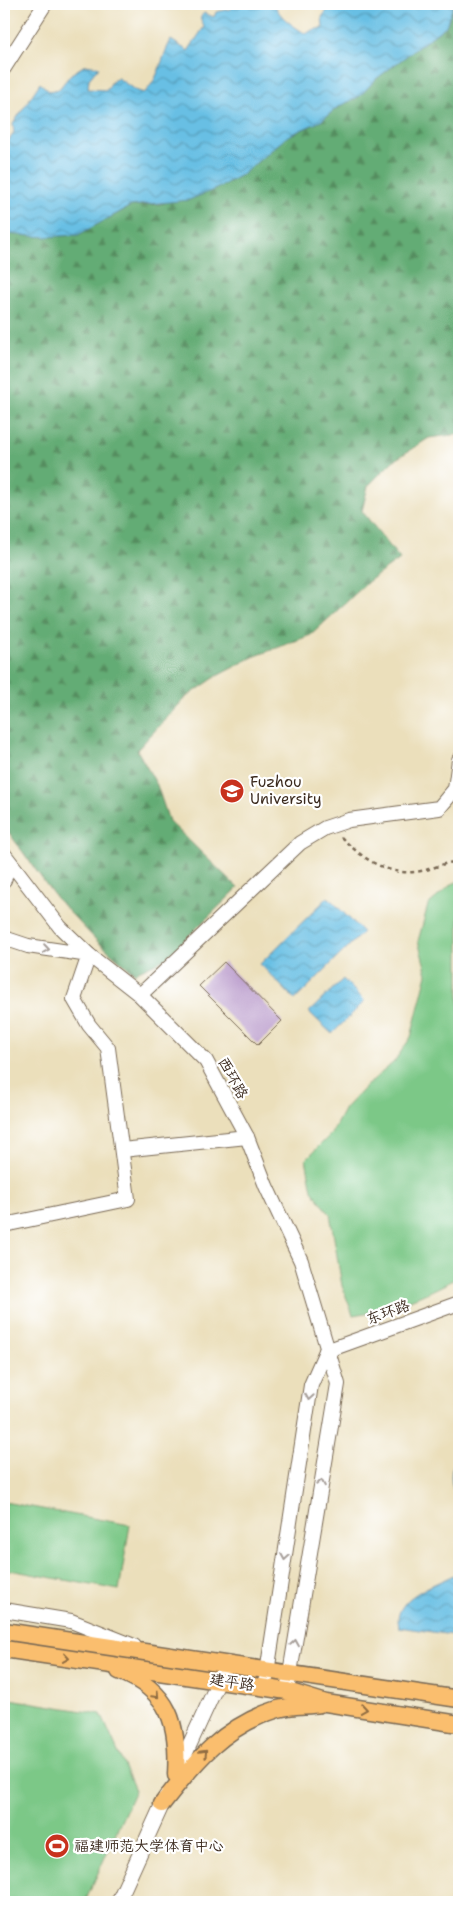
<svg xmlns="http://www.w3.org/2000/svg" width="463" height="1906" font-family="'Shantell Sans','LXGW WenKai TC',sans-serif">
  <defs>
    <pattern id="forest-firs" width="22" height="20" patternUnits="userSpaceOnUse" patternTransform="scale(1.25)"><rect width="22" height="20" fill="#64ac74"/><path d="M5 1l3.5 6h-7zM16 11l3.5 6h-7z" fill="#548c5f"/></pattern>
    <pattern id="water-waves" width="16" height="10" patternUnits="userSpaceOnUse" patternTransform="scale(1.25)"><rect width="16" height="10" fill="#67bfe4"/><path d="M0 5q4-4 8 0t8 0" fill="none" stroke="#569bb8"/></pattern>
  </defs>
  <rect width="100%" height="100%" fill="#fff"/>
  <filter id="ink" filterUnits="userSpaceOnUse"><feTurbulence type="fractalNoise" baseFrequency=".02" numOctaves="2"/><feDisplacementMap in="SourceGraphic" scale="10" xChannelSelector="R" yChannelSelector="G"/><feConvolveMatrix kernelMatrix="1 2 1 2 8 2 1 2 1" color-interpolation-filters="sRGB"/></filter>
  <filter id="wash" filterUnits="userSpaceOnUse"><feTurbulence type="fractalNoise" baseFrequency=".0096" numOctaves="4" result="noise"/><feDisplacementMap in="SourceGraphic" scale="20" xChannelSelector="R" yChannelSelector="G"/><feGaussianBlur stdDeviation="1.12" result="paint"/><feColorMatrix in="noise" values="0 0 0 0 0 0 0 0 0 0 0 0 0 0 0 0 0 1.4 0 .05"/><feComposite in="paint" operator="in"/></filter>
  <g filter="url(#wash)">
    <rect width="100%" height="100%" fill="#ebdfbb"/>
    <g fill="#7bc887" stroke="#5b7952">
      <path d="M459 881V1277C425 1295 392 1310 353 1315L342 1286 330 1214 312 1190 306 1159 331 1134 345 1108 366 1086 394 1062 411 1037 427 974 418 941 428 905 452 884Z"/>
      <path d="M4 1502 130 1525 119 1590 4 1569Z"/>
      <path d="M4 1698 101 1714 135 1790 85 1902H4Z"/>
    </g>
    <path fill="url(#forest-firs)" stroke="#506b49" d="M454 4H459V434L429 438 393 461 368 486 362 511 400 559 369 581 311 635 253 657 217 676 185 698 137 750 157 785 169 821 238 888 165 959 134 973 97 941 56 898 4 826V234L78 235 131 206 160 204 216 189 243 174 288 136 321 121 338 107 360 96 376 79 446 26Z"/>
    <g fill="url(#water-waves)" stroke="#517481">
      <path d="M234 4H275C278 17 295 27 306 34L312 30 323 28 322 17 332 4H454L446 26 376 79 360 96 338 107 321 121 288 136 243 174 216 189 189 200 131 206 78 235 45 237 4 234V147L14 133 13 124 40 83 49 91 59 89 71 74 85 65 99 67 89 79 88 89 107 90 112 81 118 78 135 90 144 93C159 80 161 58 171 40L188 51 204 27 200 17 204 13 214 17 216 12 230 9Z"/>
      <path d="M328 897 363 932 295 1000 260 964Z"/>
      <path d="M343 979 365 1001 332 1034 309 1012Z"/>
      <path d="M459 1456V1505C452 1489 446 1471 459 1456Z"/>
      <path d="M459 1572V1636L399 1627C391 1596 439 1584 459 1572Z"/>
    </g>
    <g id="blocks">
      <path fill="#bc9fcd" d="M224 962 282 1021 258 1045 199 986Z"/>
    </g>
  </g>
  <g filter="url(#ink)">
    <use href="#blocks" fill-opacity="0" stroke="#796955" stroke-width="1"/>
    <g fill="none" stroke-linecap="round" stroke-linejoin="round">
      <defs>
        <g id="minor">
          <path d="M4 68 45 4"/>
          <path d="M4 854 60 927 89 955 140 995 206 1061 247 1137 266 1186 301 1261 338 1384 287 1691"/>
          <path d="M4 880 10 863"/>
          <path d="M4 938 28 946 89 955 74 999 89 1025 108 1048 128 1199 4 1225"/>
          <path d="M140 995 300 843 325 828 349 820 439 808 455 789 459 760"/>
          <path d="M122 1150 247 1137"/>
          <path d="M326 1351 459 1303"/>
          <path d="M4 1610 71 1621 134 1646"/>
          <path d="M266 1679 311 1385 326 1351"/>
          <path d="M177 1772 227 1663"/>
          <path d="M118 1902 166 1796"/>
        </g>
        <g id="major">
          <path d="M4 1631 459 1699"/>
          <path d="M4 1649 287 1691 326 1703 459 1724"/>
          <path d="M119 1671C170 1691 179 1724 176 1775"/>
          <path d="M162 1804C195 1761 224 1726 278 1709 291 1705 307 1706 320 1704"/>
        </g>
      </defs>
      <use href="#minor" stroke="#796955" stroke-width="16"/>
      <use href="#major" stroke="#796955" stroke-width="19"/>
      <path stroke="#796955" stroke-width="2.5" stroke-dasharray="4 4" stroke-linecap="butt" d="M341 837C363 859 388 877 421 871 433 869 447 861 459 862"/>
      <use href="#minor" stroke="#fff" stroke-width="14"/>
      <use href="#major" stroke="#fabe6e" stroke-width="16"/>
    </g>
    <defs><path id="oneway-chevron" d="M-2-3.5L2.5 0L-2 3.5" fill="none" stroke-width="1.6" stroke-linecap="round" stroke-linejoin="round" transform="scale(1.25)"/></defs>
    <g stroke="#a79f9a">
      <use href="#oneway-chevron" transform="translate(46 949) rotate(8)"/>
      <use href="#oneway-chevron" transform="translate(309 1397) rotate(99)"/>
      <use href="#oneway-chevron" transform="translate(321 1483) rotate(-80)"/>
      <use href="#oneway-chevron" transform="translate(285 1557) rotate(99)"/>
      <use href="#oneway-chevron" transform="translate(295 1643) rotate(-81)"/>
    </g>
    <g stroke="#916d42">
      <use href="#oneway-chevron" transform="translate(66 1658) rotate(8)"/>
      <use href="#oneway-chevron" transform="translate(156 1695) rotate(46)"/>
      <use href="#oneway-chevron" transform="translate(364 1709) rotate(9)"/>
      <use href="#oneway-chevron" transform="translate(204 1753) rotate(-46)"/>
    </g>
  </g>
  <defs>
    <symbol id="university-disc" viewBox="-11 -11 22 22"><circle r="9.5" fill="#c8321e" stroke="#fff"/><path d="M0-5L7-2L0 1L-7-2ZM-4 1L0 2.5L4 1V4Q0 6-4 4Z" fill="#fff"/></symbol>
    <symbol id="stadium-disc" viewBox="-11 -11 22 22"><circle r="9.5" fill="#c8321e" stroke="#fff"/><path d="M0-5a6.5 5 0 1 0 0 10a6.5 5 0 1 0 0-10ZM-3.5-1.8h7v3.6h-7Z" fill="#fff"/></symbol>
  </defs>
  <g fill-rule="evenodd">
    <use href="#university-disc" x="218" y="777" width="28" height="28"/>
    <use href="#stadium-disc" x="43" y="1832" width="28" height="28"/>
  </g>
  <g text-anchor="middle" dominant-baseline="central" stroke-width="4.5" stroke-linejoin="round" paint-order="stroke">
    <g font-size="15" fill="#3b2a1e" stroke="#fff" text-anchor="start">
      <text x="250" y="782">Fuzhou<tspan x="250" dy="17">University</tspan></text>
      <text x="74" y="1846">福建师范大学体育中心</text>
    </g>
    <g font-size="15" fill="#3b2a1e" stroke="#fff">
      <text transform="translate(233 1078) rotate(61)">西环路</text>
      <text transform="translate(388 1312) rotate(-20)">东环路</text>
      <text transform="translate(232 1682) rotate(9)">建平路</text>
    </g>
  </g>
  <rect width="463" height="1906" fill="none" stroke="#fff" stroke-width="20"/>
</svg>
